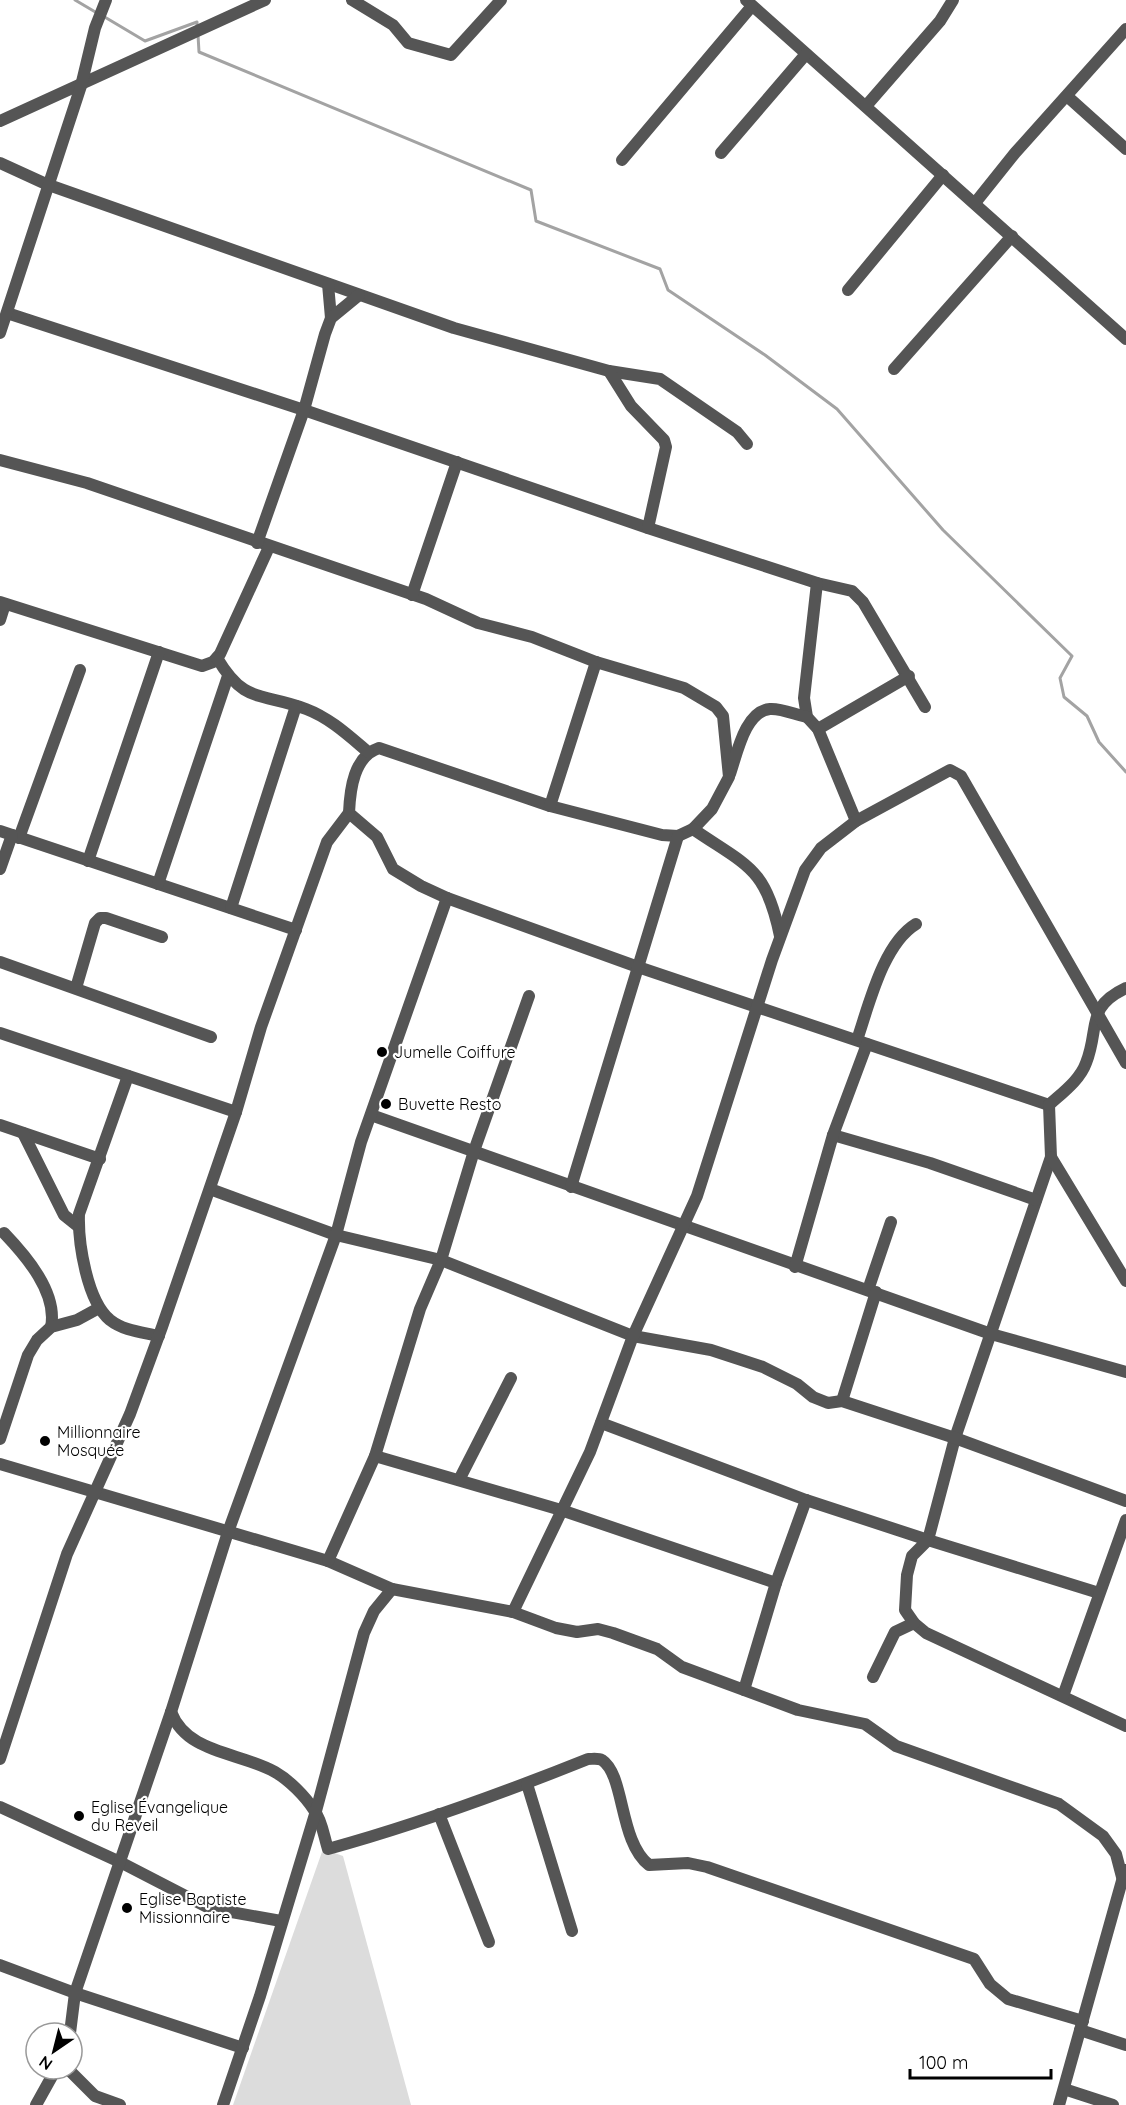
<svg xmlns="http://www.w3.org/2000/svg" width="1126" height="2105" font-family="Quicksand,sans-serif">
  <rect width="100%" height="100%" fill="#fff"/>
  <path fill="#dcdcdc" d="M323 1849 343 1856 411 2105H233Z"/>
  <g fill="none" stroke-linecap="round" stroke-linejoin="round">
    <g stroke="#a3a3a3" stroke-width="3">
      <path d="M75 0 97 13"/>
      <path d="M103 16 145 41 197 22V28"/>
      <path d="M198 35 199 52 531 190 536 221 660 269 668 290 765 355 837 409 943 530 1072 656 1060 678 1064 697 1087 716 1099 742 1126 772"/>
    </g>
    <g stroke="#555" stroke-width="12">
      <path d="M352 0 393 25 408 43 451 55 501 0"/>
      <path d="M746 0 1126 339"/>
      <path d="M1068 97 1126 149"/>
      <path d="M866 106 940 21 953 0"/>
      <path d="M0 121 265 0"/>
      <path d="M721 153 806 54"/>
      <path d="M622 160 752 6"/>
      <path d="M0 163 46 184 454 328 609 371 660 379 737 432 747 444"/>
      <path d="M975 203 1015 153 1126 29"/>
      <path d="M328 284 331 318"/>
      <path d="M848 290 943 175"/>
      <path d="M7 313 304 410 648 528 817 583 852 591 863 602 925 707"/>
      <path d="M0 333 81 86 95 28 106 0"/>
      <path d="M894 369 1012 236"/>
      <path d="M609 371 631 406 664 440 666 447 648 528"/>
      <path d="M0 460 87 483 426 599 478 623 532 637 596 662 684 688 716 707 723 716 729 777 712 809 693 829 678 836 662 835 550 806 379 748C354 756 350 789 349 813L377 837 393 869 421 886 447 898 638 967 1049 1105"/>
      <path d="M257 543 304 410 325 334 331 318 359 295"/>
      <path d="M817 583 804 698 807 717 818 729 856 821"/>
      <path d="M412 595 457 462"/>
      <path d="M0 602 202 666 213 662 220 654 269 547"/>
      <path d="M0 620 5 604"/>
      <path d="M217 658C245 705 261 692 306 709 330 718 349 736 368 752"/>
      <path d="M818 729 909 676"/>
      <path d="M730 774C737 754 745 711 770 709 781 708 796 715 807 717"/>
      <path d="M550 806 596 662"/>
      <path d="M693 829C747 866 766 867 780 936"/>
      <path d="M0 831 296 930"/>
      <path d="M19 838 80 670"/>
      <path d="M88 861 159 652"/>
      <path d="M0 869 12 835"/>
      <path d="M158 884 228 676"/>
      <path d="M231 908 296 706"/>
      <path d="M0 962 211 1037"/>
      <path d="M76 988 95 923 100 918H106L162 937"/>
      <path d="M0 1033 236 1112"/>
      <path d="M857 1040C869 1005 883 944 916 924"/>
      <path d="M128 1076 79 1214C78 1243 87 1301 110 1320 124 1331 142 1332 159 1336"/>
      <path d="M1049 1105 1051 1157 955 1438 928 1540 1099 1593"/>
      <path d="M1049 1105C1062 1093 1080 1080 1086 1063 1100 1028 1085 1007 1126 988"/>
      <path d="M371 1115 991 1334 1126 1372"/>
      <path d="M0 1125 100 1159"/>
      <path d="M23 1133 64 1215 79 1227"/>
      <path d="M833 1135 930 1163 1036 1200"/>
      <path d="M1051 1157 1126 1281"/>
      <path d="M571 1187 678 836"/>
      <path d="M210 1189 336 1235 441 1260 633 1336 711 1350 763 1367 797 1384 813 1397 828 1403 842 1401 955 1438 1126 1501"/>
      <path d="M4 1233C26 1256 58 1293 51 1327"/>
      <path d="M795 1267 833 1135 867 1044"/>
      <path d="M868 1290 891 1222"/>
      <path d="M842 1401 876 1292"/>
      <path d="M601 1423 806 1500 928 1540 912 1556 907 1575 905 1610 914 1623 926 1633 1126 1726"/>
      <path d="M0 1439 28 1355 37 1340 51 1327 77 1320 99 1308"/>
      <path d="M375 1456 561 1510 776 1583"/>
      <path d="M0 1464 328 1561 392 1589 513 1612 590 1452 633 1336 697 1196 772 960 805 870 821 848 856 821 950 770 961 776 1126 1063"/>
      <path d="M459 1480 511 1378"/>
      <path d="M328 1561 375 1456 420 1309 441 1260 474 1151 529 996"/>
      <path d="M513 1612 556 1628 577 1632 598 1629 613 1633 657 1649 682 1667 798 1710 865 1724 896 1746 1059 1804 1103 1836 1116 1854 1122 1877"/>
      <path d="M873 1677 895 1632 914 1623"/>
      <path d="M744 1690 776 1583 806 1500"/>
      <path d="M1063 1696 1126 1520"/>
      <path d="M171 1712C187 1754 240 1752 275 1772 289 1780 305 1796 314 1810 322 1820 324 1837 328 1849 416 1825 503 1793 588 1759 593 1759 598 1758 602 1760 625 1775 619 1842 649 1865L688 1863 707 1867 974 1959 990 1984 1008 1999 1083 2021"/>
      <path d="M0 1759 67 1554 130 1414 162 1327 236 1112 261 1027 327 842 349 813"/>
      <path d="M527 1784 572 1931"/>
      <path d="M0 1807 120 1862 209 1908 281 1921"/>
      <path d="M439 1814 489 1942"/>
      <path d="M0 1965 75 1993 243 2048"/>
      <path d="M1080 2030 1126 2045"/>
      <path d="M70 2033 75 1993 171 1712 228 1532 336 1235 361 1142 447 898"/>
      <path d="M68 2069 95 2096 120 2105"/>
      <path d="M1064 2089 1113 2105"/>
      <path d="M36 2105 56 2069"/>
      <path d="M223 2105 260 1996 316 1811 364 1633 374 1611 392 1589"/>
      <path d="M1059 2105 1125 1870"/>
    </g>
  </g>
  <g fill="#000" stroke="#fff" stroke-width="2">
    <circle cx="382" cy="1052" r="6"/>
    <circle cx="386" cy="1104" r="6"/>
    <circle cx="45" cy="1441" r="6"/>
    <circle cx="79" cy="1816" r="6"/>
    <circle cx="127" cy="1908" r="6"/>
  </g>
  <g text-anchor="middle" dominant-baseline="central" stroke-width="4.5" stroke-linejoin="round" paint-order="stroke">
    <g font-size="16" fill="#000" stroke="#fff" text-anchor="start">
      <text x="394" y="1052">Jumelle Coiffure</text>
      <text x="398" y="1104">Buvette Resto</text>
      <text x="57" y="1432">Millionnaire<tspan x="57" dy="18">Mosquée</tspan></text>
      <text x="91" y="1807">Eglise Évangelique<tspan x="91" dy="18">du Reveil</tspan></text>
      <text x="139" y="1899">Eglise Baptiste<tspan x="139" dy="18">Missionnaire</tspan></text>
    </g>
  </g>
  <g transform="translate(54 2051) rotate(215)"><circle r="28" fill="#ffffff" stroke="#999999" stroke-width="1.5"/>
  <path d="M0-4.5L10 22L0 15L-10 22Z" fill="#000000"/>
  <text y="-9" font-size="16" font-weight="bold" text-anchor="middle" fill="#000000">N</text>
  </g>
  <path d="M910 2069v9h141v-9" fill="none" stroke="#000000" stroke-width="3"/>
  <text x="919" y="2069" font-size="18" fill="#000000" stroke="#ffffff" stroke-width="4.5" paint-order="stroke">100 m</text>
</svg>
